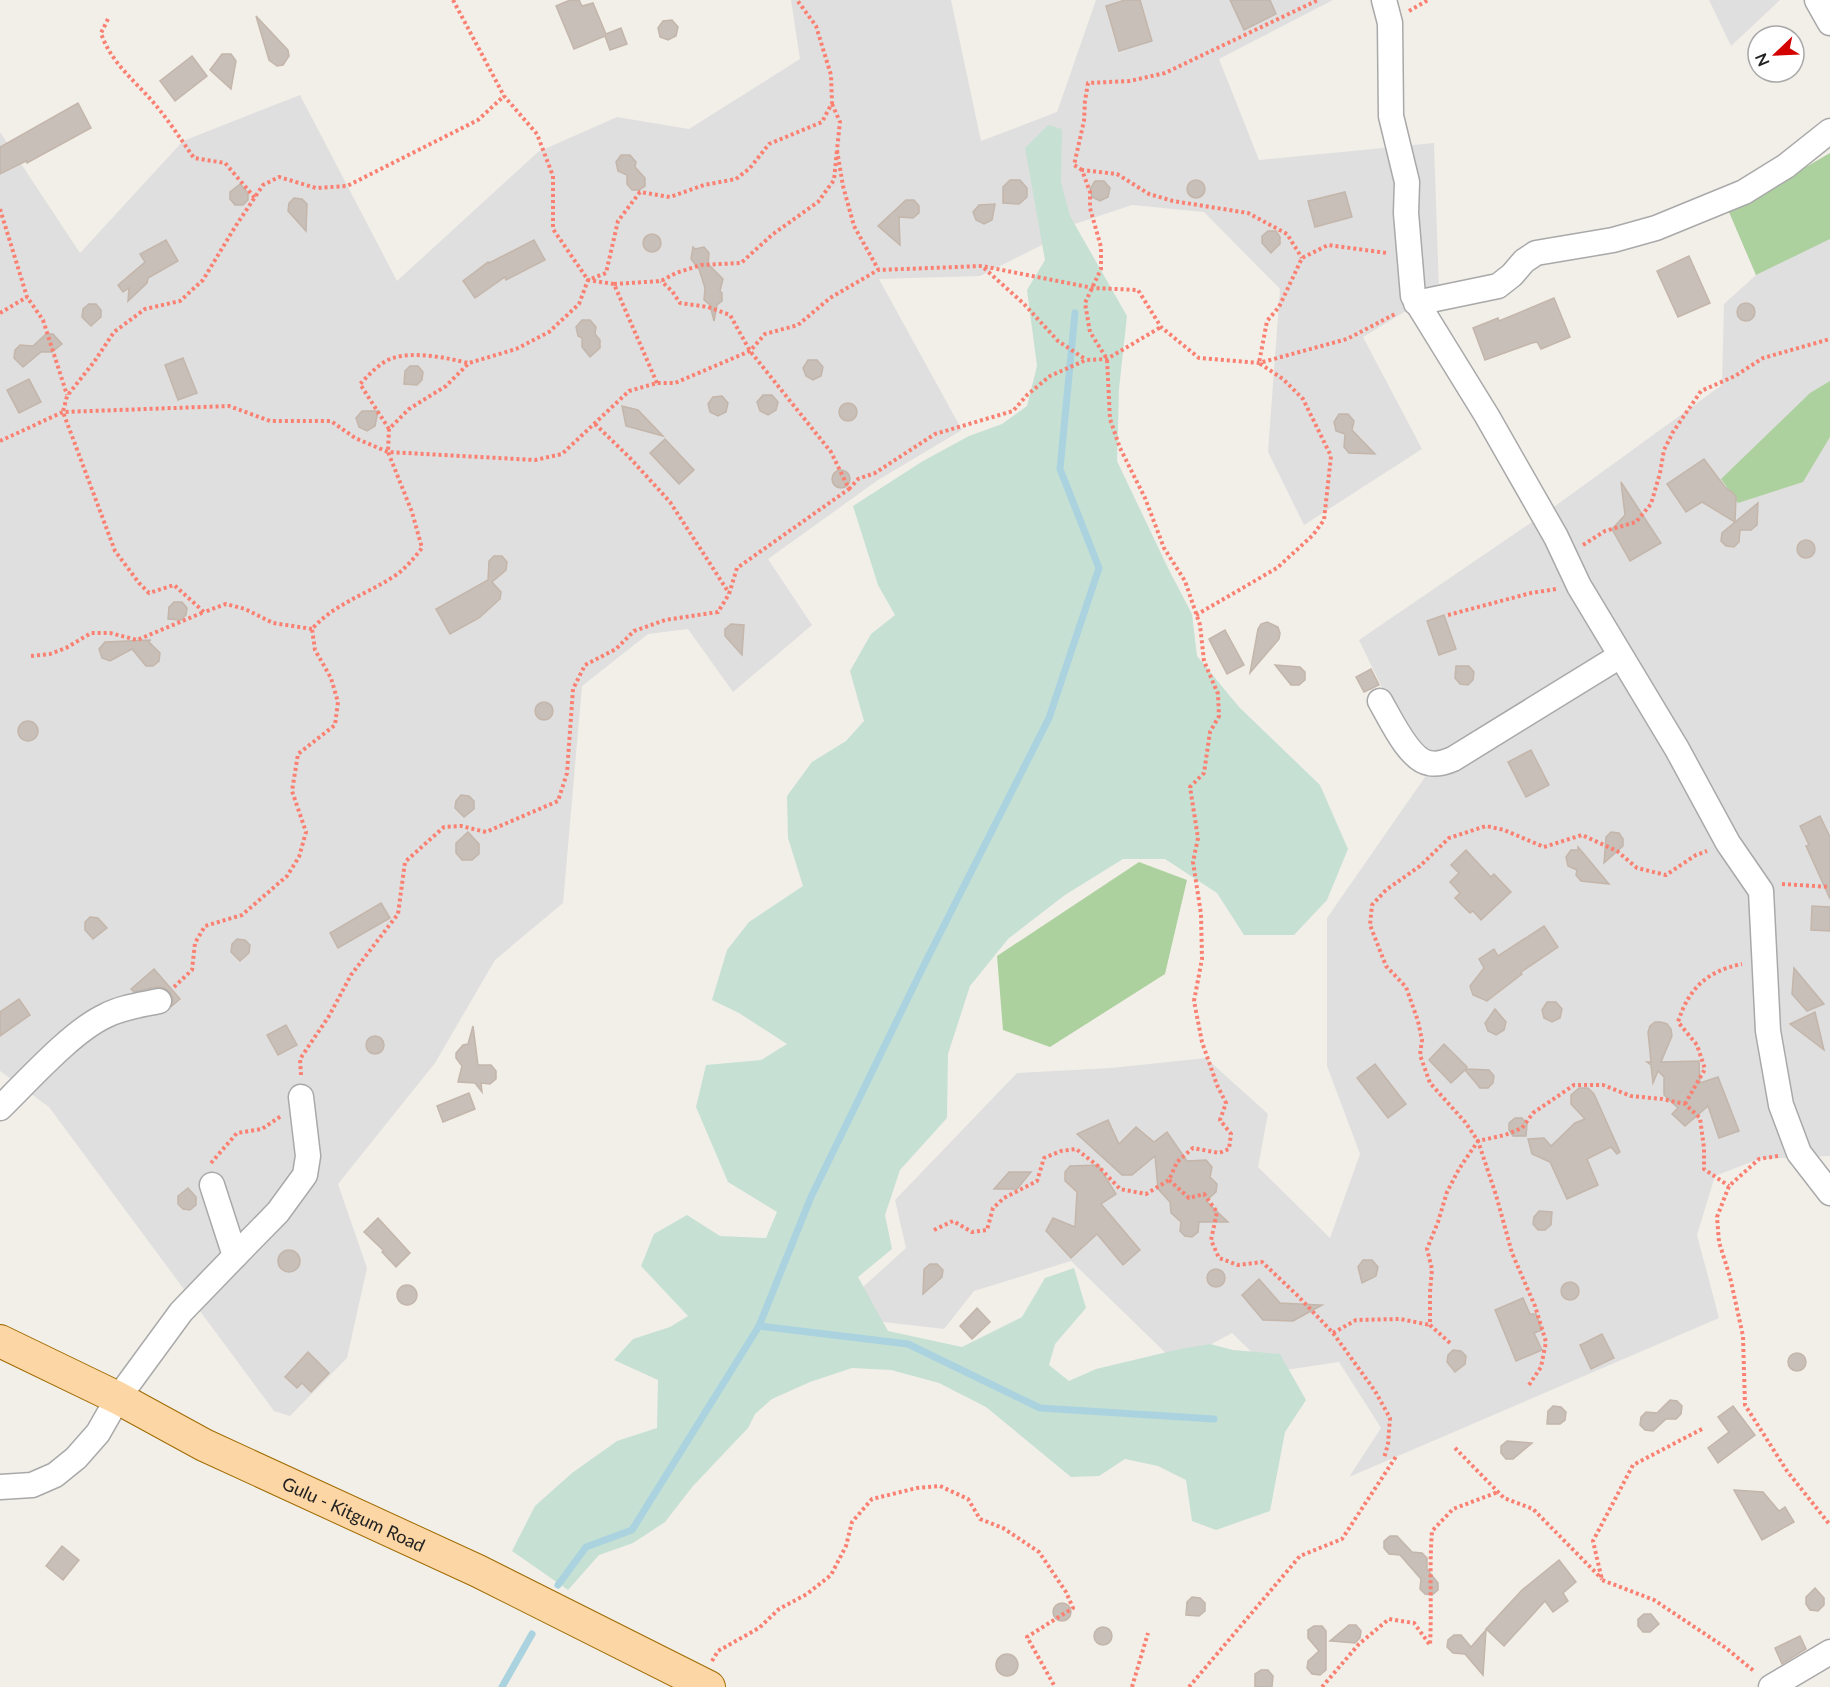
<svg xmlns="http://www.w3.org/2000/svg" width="1830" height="1687" font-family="Lato,sans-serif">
  <rect width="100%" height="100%" fill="#f2efe9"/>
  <g fill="#e0dfdf">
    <path d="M791 0H951L981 141 1057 112 1096 0H1333L1219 59 1259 160 1434 143 1439 291 1363 337 1422 449 1304 525 1268 452 1280 289 1204 212 1132 205 1072 225 1044 244 980 276 879 279 962 430 878 480 768 559 812 625 733 692 688 629 648 634 582 686 563 903 495 960 435 1063 338 1184 367 1268 347 1358 290 1416 274 1411 49 1107 0 1071V132L80 253 183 141 300 95 397 281 538 152 617 117 689 129 800 59Z"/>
    <path d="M1709 0H1780L1731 46Z"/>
    <path d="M1830 153V1156L1759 1159 1715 1176 1697 1235 1719 1318 1349 1477 1381 1428 1339 1362 1272 1372 1232 1333 1176 1363 1071 1261 974 1291 944 1329 875 1321 852 1297 906 1248 895 1200 1017 1073 1111 1068 1206 1058 1268 1114 1258 1167 1330 1238 1360 1154 1327 1066V918L1425 777 1359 640 1551 509 1722 385 1724 304 1756 275 1729 212Z"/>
  </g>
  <g fill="#add19e">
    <path d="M1830 153V239L1756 275 1729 212Z"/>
    <path d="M1830 381V437L1803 482 1738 503 1721 479 1810 393Z"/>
    <path d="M1139 862 1187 880 1165 974 1050 1047 1003 1030 997 956Z"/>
  </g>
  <path fill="#c6e0d4" d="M1048 125 1062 129 1061 182 1070 216 1127 316 1119 389 1117 461 1168 568 1192 614 1197 656 1239 707 1320 785 1348 849 1327 900 1294 935H1244L1217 893 1165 859H1123L1065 895 1008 939 970 986 948 1054 947 1118 900 1170 885 1215 892 1249 858 1277 888 1331 962 1347 1022 1317 1045 1278 1074 1268 1086 1308 1055 1344 1049 1365 1069 1381 1096 1369 1180 1349 1210 1344 1233 1350 1280 1354 1306 1400 1285 1432 1270 1511 1216 1530 1192 1521 1186 1480 1158 1466 1125 1459 1099 1476 1071 1477 986 1407 939 1383 891 1370 852 1368 810 1382 772 1399 755 1414 748 1428 693 1486 665 1522 633 1543 599 1555 568 1590 512 1551 535 1506 572 1473 617 1441 657 1428 658 1380 614 1360 633 1339 670 1327 688 1316 641 1266 654 1234 687 1215 720 1236 766 1238 777 1212 728 1182 696 1107 706 1065 761 1060 787 1044 739 1013 712 1000 727 950 749 922 803 886 788 838 787 796 812 762 846 741 864 721 850 671 871 634 895 615 878 585 853 506 923 461 969 436 1002 424 1027 406 1037 366 1027 290 1045 260 1025 148Z"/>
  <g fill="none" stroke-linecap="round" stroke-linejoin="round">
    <g stroke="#aad3df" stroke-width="7">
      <path d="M759 1326 908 1344 1040 1408 1214 1419"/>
      <path d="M558 1585 586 1547 632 1530 759 1326 811 1197 925 963 1049 718 1099 568 1060 469 1075 313"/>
      <path d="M502 1687 532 1634"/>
    </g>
  </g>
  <g fill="#c7bfb8" stroke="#c4b6ab" stroke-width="1.5">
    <path d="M570 0H579L582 6 593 3 606 34 621 28 627 44 610 50 605 36 574 49 556 6Z"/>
    <path d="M1125 0H1140L1152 41 1119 51 1106 6Z"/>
    <path d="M1230 0H1270L1276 14 1244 30Z"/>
    <path d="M256 16 288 50 289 56 283 65 277 66 269 60Z"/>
    <path d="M672 20 678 27 676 36 668 40 660 37 658 28 663 21Z"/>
    <path d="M222 54H231L236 61 231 89 210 70Z"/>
    <path d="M192 56 207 76 175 101 160 81Z"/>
    <path d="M78 103 91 128 27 163 26 161 0 174V147Z"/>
    <path d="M621 155H630L636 162 635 167 645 178V186L639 190H632L627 184V175L618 171 616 162Z"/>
    <circle cx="1196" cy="189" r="9"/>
    <path d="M1010 180H1020L1027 188V197L1019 204 1003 203V187Z"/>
    <path d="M1095 181H1104L1110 188 1108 197 1100 201 1092 197 1090 189Z"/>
    <path d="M240 184 248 193V200L243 205H235L230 199V192Z"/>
    <path d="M1345 192 1352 217 1315 227 1308 201Z"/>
    <path d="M294 198 302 199 307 204 306 231 288 211 289 203Z"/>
    <path d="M906 200H914L919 206V213L913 218 899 217 900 245 878 226Z"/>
    <path d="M995 204 992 220 984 224 976 220 973 212 979 205Z"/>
    <path d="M1268 231H1276L1280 237V244L1271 253 1262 243V236Z"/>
    <circle cx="652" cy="243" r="9"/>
    <path d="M166 240 178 261 148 278 147 283 128 301 129 288 123 292 118 285 145 262 140 254Z"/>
    <path d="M534 240 545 260 506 280 505 277 475 298 463 281 488 262 489 263Z"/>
    <path d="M693 247 695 249 704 247 709 253 708 264 723 279 720 291 722 293V301L717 305 714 321 710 305 704 300 705 288 699 269 691 259Z"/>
    <path d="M1689 256 1710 303 1678 317 1657 271Z"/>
    <path d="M1554 298 1570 337 1541 349 1537 342 1532 343 1485 360 1473 328 1498 318 1499 321Z"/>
    <circle cx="1746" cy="312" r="9"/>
    <path d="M89 304H96L101 310V317L91 326 82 317 83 309Z"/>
    <path d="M582 320H590L596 327 595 334 600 340V348L590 357 582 347V338L578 336 576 327Z"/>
    <path d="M46 334H53L62 344 52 352H41L23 367 14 358 15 350 20 345 33 346Z"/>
    <path d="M183 358 197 393 178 400 165 365Z"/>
    <path d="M808 360H817L823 367 821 376 813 380 806 376 803 368Z"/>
    <path d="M410 366H418L423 372 422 380 417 385 404 384 405 371Z"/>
    <path d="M29 379 41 402 19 413 7 390Z"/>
    <path d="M763 395H772L778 402 776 410 768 415 760 411 757 402Z"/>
    <path d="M722 396 728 403 726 412 718 416 710 412 708 404 713 397Z"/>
    <circle cx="848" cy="412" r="9"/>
    <path d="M622 406 638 410 663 436 626 426Z"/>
    <path d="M362 411H378L375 426 367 431 359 427 356 418Z"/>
    <path d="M1339 414H1348L1354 421 1352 430 1375 454 1349 453 1344 447 1345 434 1336 431 1334 422Z"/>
    <path d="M665 439 694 470 679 484 650 453Z"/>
    <path d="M1704 459 1725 487 1732 492 1736 497 1735 522 1758 503 1757 525 1751 530H1740L1739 542 1734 547 1726 546 1721 541 1722 533 1735 522 1702 502 1686 512 1667 484Z"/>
    <circle cx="841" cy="479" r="9"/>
    <path d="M1621 482 1661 543 1630 561 1612 529 1625 515Z"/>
    <circle cx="1806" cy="549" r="9"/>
    <path d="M494 556H502L507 562 506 570 492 582 501 592 500 599 479 618 450 634 436 609 488 580 489 561Z"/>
    <path d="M174 602H182L187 608 186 615 181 620 168 619 169 607Z"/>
    <path d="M1444 615 1456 649 1439 655 1427 621Z"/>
    <path d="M1267 622 1278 627 1280 633 1279 639 1250 673 1258 629 1261 624Z"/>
    <path d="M731 624 744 625 742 655 725 636V629Z"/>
    <path d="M1225 630 1244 665 1227 674 1209 639Z"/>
    <path d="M151 640 148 641 160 653 159 661 153 666H146L132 649 110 661 102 658 99 649 105 642Z"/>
    <path d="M1275 665 1300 667 1305 672V680L1299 685H1291Z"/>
    <path d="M1456 666H1469L1474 672 1473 680 1468 685 1460 684 1455 678Z"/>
    <path d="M1371 669 1379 685 1364 692 1356 677Z"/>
    <circle cx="544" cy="711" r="9"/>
    <circle cx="28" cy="731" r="10"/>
    <path d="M1531 750 1549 785 1526 797 1508 762Z"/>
    <path d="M461 795 469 796 474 801V809L464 817 455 808 456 801Z"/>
    <path d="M1820 816 1830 837V899L1806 846 1809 845 1800 826Z"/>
    <path d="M468 832 479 844V854L472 860H462L456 853V843Z"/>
    <path d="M1611 832 1619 833 1623 839V846L1604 863 1606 837Z"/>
    <path d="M1578 847 1584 854 1609 884 1581 881 1576 875 1577 870 1568 866 1566 857 1571 850H1578Z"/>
    <path d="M1466 850 1491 877 1494 874 1511 892 1481 920 1473 911 1470 913 1455 898 1460 893 1450 882 1459 873 1451 865Z"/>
    <path d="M381 903 390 918 338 948 330 933Z"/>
    <path d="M1812 906 1830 907V931L1811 930Z"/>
    <path d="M90 917 98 918 107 928 93 939 85 930V922Z"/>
    <path d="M1544 926 1558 947 1521 972 1522 974 1487 1001 1473 995 1470 986 1484 968 1479 959 1494 949 1498 956Z"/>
    <path d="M237 939 245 940 250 945 249 953 240 961 231 952 232 944Z"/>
    <path d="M1794 968 1824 1004 1807 1011 1792 994Z"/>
    <path d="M154 969 180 999 172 1006 173 998 169 991 164 988 156 987 134 992 131 989Z"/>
    <path d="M19 999 30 1015 0 1036V1012Z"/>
    <path d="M1547 1002H1556L1562 1009 1560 1018 1552 1022 1544 1018 1542 1010Z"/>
    <path d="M1495 1009 1506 1022 1504 1030 1496 1035 1488 1031 1485 1023Z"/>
    <path d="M1815 1012 1824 1050 1790 1024Z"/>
    <path d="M1655 1022H1661L1667 1024 1671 1029 1672 1036 1661 1062 1699 1061 1700 1083 1718 1077 1739 1131 1719 1138 1708 1106 1685 1126 1672 1114 1678 1108 1664 1095V1077L1658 1071 1653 1083 1651 1065 1647 1062H1651L1648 1032 1650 1026Z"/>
    <path d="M286 1025 297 1045 278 1055 267 1035Z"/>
    <path d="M473 1026 478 1065H491L496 1071V1079L490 1084 481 1083 482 1092 475 1083 458 1082 462 1066 456 1058V1053L463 1045 468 1044Z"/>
    <circle cx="375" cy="1045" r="9"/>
    <path d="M1444 1044 1467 1067 1466 1069 1489 1070 1494 1076 1493 1083 1488 1088H1480L1465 1070 1451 1083 1429 1060Z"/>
    <path d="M1375 1064 1406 1104 1388 1118 1357 1078Z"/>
    <path d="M1579 1088H1588L1594 1094 1620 1152 1617 1154 1611 1147 1587 1159 1598 1185 1567 1199 1550 1162 1532 1154 1528 1139 1544 1138 1551 1146 1575 1123 1585 1119 1571 1104V1095Z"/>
    <path d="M469 1093 475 1109 443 1122 437 1106Z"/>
    <path d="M1515 1118H1522L1527 1124 1526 1136H1513L1509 1130V1123Z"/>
    <path d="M1108 1120 1119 1144 1136 1127 1154 1142 1167 1132 1187 1161 1206 1160 1212 1167 1210 1177 1217 1184 1216 1192 1206 1201 1228 1222H1199L1198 1232 1192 1237 1185 1236 1180 1231 1181 1222 1171 1213 1170 1202 1158 1189 1155 1156 1132 1175H1122L1077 1134Z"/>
    <path d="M1098 1165 1116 1194 1101 1204 1140 1250 1123 1265 1097 1234 1071 1258 1046 1231 1053 1218 1075 1227 1077 1192 1065 1181V1172L1070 1166Z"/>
    <path d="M1009 1172H1031L1017 1189H994Z"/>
    <path d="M188 1188 196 1197V1205L190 1210 183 1209 178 1204V1196Z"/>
    <path d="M1539 1211 1552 1212 1551 1225 1545 1230H1538L1533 1224 1534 1217Z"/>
    <path d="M378 1218 410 1253 396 1267 382 1252 384 1251 364 1232Z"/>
    <circle cx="289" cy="1261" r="11"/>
    <path d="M1363 1260H1372L1378 1267 1376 1276 1362 1283 1358 1267Z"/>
    <path d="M930 1264H937L943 1270 942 1277 923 1294 924 1269Z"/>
    <circle cx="1216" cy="1278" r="9"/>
    <path d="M1259 1279 1280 1303 1322 1305 1293 1321 1263 1320 1242 1295Z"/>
    <circle cx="1570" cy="1291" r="9"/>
    <circle cx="407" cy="1295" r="10"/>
    <path d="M1523 1298 1530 1314H1536L1542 1330 1534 1333 1542 1350 1516 1361 1495 1310Z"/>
    <path d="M977 1308 990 1322 972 1339 960 1326Z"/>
    <path d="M1602 1334 1614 1358 1591 1369 1580 1345Z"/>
    <path d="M1453 1350 1461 1351 1466 1356 1465 1364 1455 1372 1447 1362 1448 1355Z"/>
    <path d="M308 1352 329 1373 311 1392 302 1383 297 1388 285 1377Z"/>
    <circle cx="1797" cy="1362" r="9"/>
    <path d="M1670 1400 1677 1401 1682 1406 1681 1414 1676 1419H1666L1653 1431 1645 1430 1640 1425 1641 1417 1646 1412 1657 1413Z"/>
    <path d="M1553 1406 1561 1407 1566 1412 1565 1420 1560 1424H1547L1548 1411Z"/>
    <path d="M1733 1406 1755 1435 1718 1463 1708 1448 1729 1432 1718 1417Z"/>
    <path d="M1507 1441 1532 1443 1513 1459H1506L1501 1453V1446Z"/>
    <path d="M1734 1490 1763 1492 1779 1511 1785 1507 1794 1522 1762 1540Z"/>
    <path d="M1390 1536H1397L1412 1552 1422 1553 1427 1558V1569L1438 1583V1590L1432 1595 1425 1594 1420 1589 1421 1579 1400 1555 1389 1554 1384 1548V1541Z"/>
    <path d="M62 1546 79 1560 63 1580 46 1566Z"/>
    <path d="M1559 1560 1576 1582 1563 1593 1568 1601 1553 1612 1545 1601 1504 1646 1486 1629 1522 1590Z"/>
    <path d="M1815 1588 1824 1598V1605L1818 1611 1810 1610 1806 1604V1597Z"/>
    <path d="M1192 1597 1200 1598 1205 1603V1611L1199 1616 1186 1615 1187 1602Z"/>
    <circle cx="1062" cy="1612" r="9"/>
    <path d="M1644 1614H1651L1659 1624 1650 1632H1643L1638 1626V1619Z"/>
    <path d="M1349 1625H1356L1361 1631 1360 1638 1355 1643 1330 1641Z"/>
    <path d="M1314 1626H1322L1326 1631V1670L1320 1675 1312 1674 1307 1668 1308 1661 1319 1651 1308 1638V1630Z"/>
    <circle cx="1103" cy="1636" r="9"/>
    <path d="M1486 1630 1483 1675 1465 1654 1453 1653 1447 1647 1448 1640 1454 1635H1461L1471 1647Z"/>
    <path d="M1800 1636 1806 1649 1782 1664 1775 1648Z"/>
    <circle cx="1007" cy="1665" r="11"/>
    <path d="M1261 1670H1268L1273 1676 1272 1687H1255V1674Z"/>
  </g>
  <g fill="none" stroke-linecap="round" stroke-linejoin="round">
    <defs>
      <g id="minor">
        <path d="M1384 0 1390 23 1391 116 1407 182 1406 213 1413 296 1487 416 1556 537 1579 586 1677 749 1728 843 1761 891 1768 1031 1781 1105 1799 1153 1830 1193"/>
        <path d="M1817 0 1830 23"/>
        <path d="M1416 303 1498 286 1512 275 1524 261 1536 253 1613 240 1656 228 1744 192 1786 166 1830 131"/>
        <path d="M1380 701C1390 718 1409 760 1429 763 1437 765 1446 762 1453 759L1620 656"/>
        <path d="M0 1108C28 1081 71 1032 105 1016 122 1007 141 1005 159 1001"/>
        <path d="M235 1256 278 1212 305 1175 308 1156 301 1097"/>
        <path d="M0 1487 32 1485 55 1475 76 1458 98 1433 118 1398 181 1312 235 1256 212 1185"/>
        <path d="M1771 1687 1830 1652"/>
      </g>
      <g id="major">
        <path id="s1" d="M0 1341 118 1398 204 1445 478 1571 709 1687"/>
      </g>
    </defs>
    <use href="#minor" stroke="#a9a9a9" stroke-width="27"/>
    <use href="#major" stroke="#a06b00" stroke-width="34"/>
    <g stroke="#fa8072" stroke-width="4" stroke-dasharray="3 3" stroke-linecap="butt">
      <path d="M453 0 504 96 537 134 553 176V229L588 280 614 284 657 383"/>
      <path d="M1409 11 1428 0"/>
      <path d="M108 19 101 33C111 64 138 83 158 108 171 124 182 141 194 158L225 163 255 198"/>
      <path d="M832 104 840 122 837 150 843 186 854 226 878 269"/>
      <path d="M1082 170 1074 165 1084 121 1085 101 1088 83 1130 81 1165 73 1318 0"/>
      <path d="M0 209 27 297 43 320 67 395"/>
      <path d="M984 268 1024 304 1058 341 1085 359"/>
      <path d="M614 284 661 281 676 273 701 265 741 263 773 234 818 202 834 180 837 150"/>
      <path d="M0 313 27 297"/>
      <path d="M595 424 629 457 670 502 729 593"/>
      <path d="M389 429 360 384C370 374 380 362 393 358 414 351 448 358 468 363"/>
      <path d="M0 441 63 412 229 406 270 421H331L355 438 388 452 535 460 562 454 629 391 657 383H675L750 351 765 334 798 325 830 298 878 270 982 266 1093 288 1138 290 1161 327 1199 358 1259 363 1347 339 1397 313"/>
      <path d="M849 489 858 479 875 473 935 434 1013 411 1027 395 1050 376 1086 360 1107 359 1161 327"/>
      <path d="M1583 545 1605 531 1636 522 1651 504 1660 473 1664 450 1673 432 1701 391 1735 376 1763 358 1830 339"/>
      <path d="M1196 615 1277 568 1313 535 1324 520 1331 456 1303 399 1283 379 1259 363 1267 321 1279 307 1302 258 1328 245 1387 253"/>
      <path d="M1448 615 1531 593 1556 589"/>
      <path d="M312 629 273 623 245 609 226 604 204 612 174 585 149 593 139 583 115 551 63 412 67 396 94 362 114 332 145 309 180 301 203 280 235 227 263 185 279 177 316 188 347 186 478 120 504 96"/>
      <path d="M31 656 50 654 66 648 91 633H110L137 640 204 612"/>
      <path d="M1782 884 1830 887"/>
      <path d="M174 987 192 970 195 943 205 926 242 915 287 876 299 857 306 832 292 791 298 754 335 725 338 702 331 678 315 650 312 629C335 603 368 594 396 575 406 568 414 558 422 548L412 512 388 452 389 429 409 409 446 386 469 363 516 349 549 332 579 304 588 280 606 273 618 221 640 192 670 197 704 185 736 179 750 168 769 144 822 122 832 103 831 75 816 26 797 0"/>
      <path d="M301 1075 300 1059 329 1016 351 975 398 914 405 862 444 827 461 826 486 832 558 801 567 773 573 689 585 665 616 649 634 631 665 620 718 612 729 594 737 568 849 489 831 452 750 351 730 315 708 307 680 303 672 291 661 281"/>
      <path d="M1685 1104 1705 1069 1697 1045 1678 1022C1689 988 1707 971 1742 964"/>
      <path d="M1778 1156 1759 1159 1729 1186 1717 1217 1719 1242 1730 1277 1743 1336 1745 1405 1787 1471 1830 1525"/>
      <path d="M211 1163 237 1133 262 1129 281 1116"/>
      <path d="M1169 1180 1189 1198 1204 1194 1217 1212 1211 1240 1219 1258 1238 1265 1262 1262 1297 1295 1333 1333 1375 1391 1390 1418 1388 1444 1384 1458"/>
      <path d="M934 1230 953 1221 972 1232 987 1230 993 1208 1004 1198 1037 1181 1044 1158 1061 1151 1076 1149 1098 1166 1120 1189 1146 1194 1169 1180 1177 1162 1193 1148 1219 1153 1229 1149 1231 1134 1220 1120 1226 1103 1217 1085 1202 1042 1194 1001 1202 959 1201 914 1193 862 1198 838 1190 787 1204 773 1210 732 1219 716 1218 694 1204 661 1200 625 1185 581 1164 548 1145 498 1120 448 1110 419 1107 359 1090 332 1085 303 1101 269V247L1090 208V192L1082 170 1117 174 1149 194 1173 201 1248 213 1287 234 1302 258"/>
      <path d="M1333 1333 1356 1320 1400 1319 1430 1325"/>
      <path d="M1450 1343 1430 1325V1292L1432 1269 1427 1249 1438 1222 1447 1192 1459 1169 1478 1141 1465 1122 1430 1083 1420 1055 1422 1040 1418 1021 1406 987 1386 966 1370 925 1372 905 1386 890 1420 866 1449 838 1486 826 1504 830 1544 847 1582 835 1617 851 1637 868 1666 875 1696 855 1707 851"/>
      <path d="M1529 1385 1541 1367 1546 1342 1535 1306 1512 1253 1496 1195 1478 1141 1505 1135 1522 1128 1533 1113 1574 1085H1603L1631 1096 1662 1099 1685 1104 1700 1118 1704 1148V1169L1729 1186"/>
      <path d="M1702 1429 1633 1465 1593 1541 1602 1580 1654 1600 1726 1648 1755 1672"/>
      <path d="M1455 1448 1504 1498 1533 1509 1602 1579"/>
      <path d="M712 1661 718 1651 759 1628 779 1609 807 1594 831 1575 846 1546 852 1522 872 1499 917 1488 940 1486 968 1499 980 1519 1003 1528 1039 1552 1066 1592 1073 1608 1027 1637 1055 1687"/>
      <path d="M1132 1687 1148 1633"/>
      <path d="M1189 1687 1300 1556 1342 1539 1397 1455"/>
      <path d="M1322 1687 1359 1644 1389 1619 1414 1623 1430 1645C1432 1607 1429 1569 1432 1531L1453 1509 1498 1492"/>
    </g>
    <use href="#minor" stroke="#fff" stroke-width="24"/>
    <use href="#major" stroke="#fcd6a4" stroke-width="32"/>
  </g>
  <g text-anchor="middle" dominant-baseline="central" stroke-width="4.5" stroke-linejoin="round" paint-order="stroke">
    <g font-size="18" fill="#222" stroke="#fff">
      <text stroke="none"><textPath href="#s1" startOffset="394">Gulu - Kitgum Road</textPath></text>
    </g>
  </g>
  <g transform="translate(1776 54) rotate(247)"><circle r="28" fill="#ffffff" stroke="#a7a7a7" stroke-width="1.5"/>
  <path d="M0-4.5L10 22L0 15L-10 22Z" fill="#d40000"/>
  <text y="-9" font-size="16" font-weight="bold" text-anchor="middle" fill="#222222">N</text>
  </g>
</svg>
